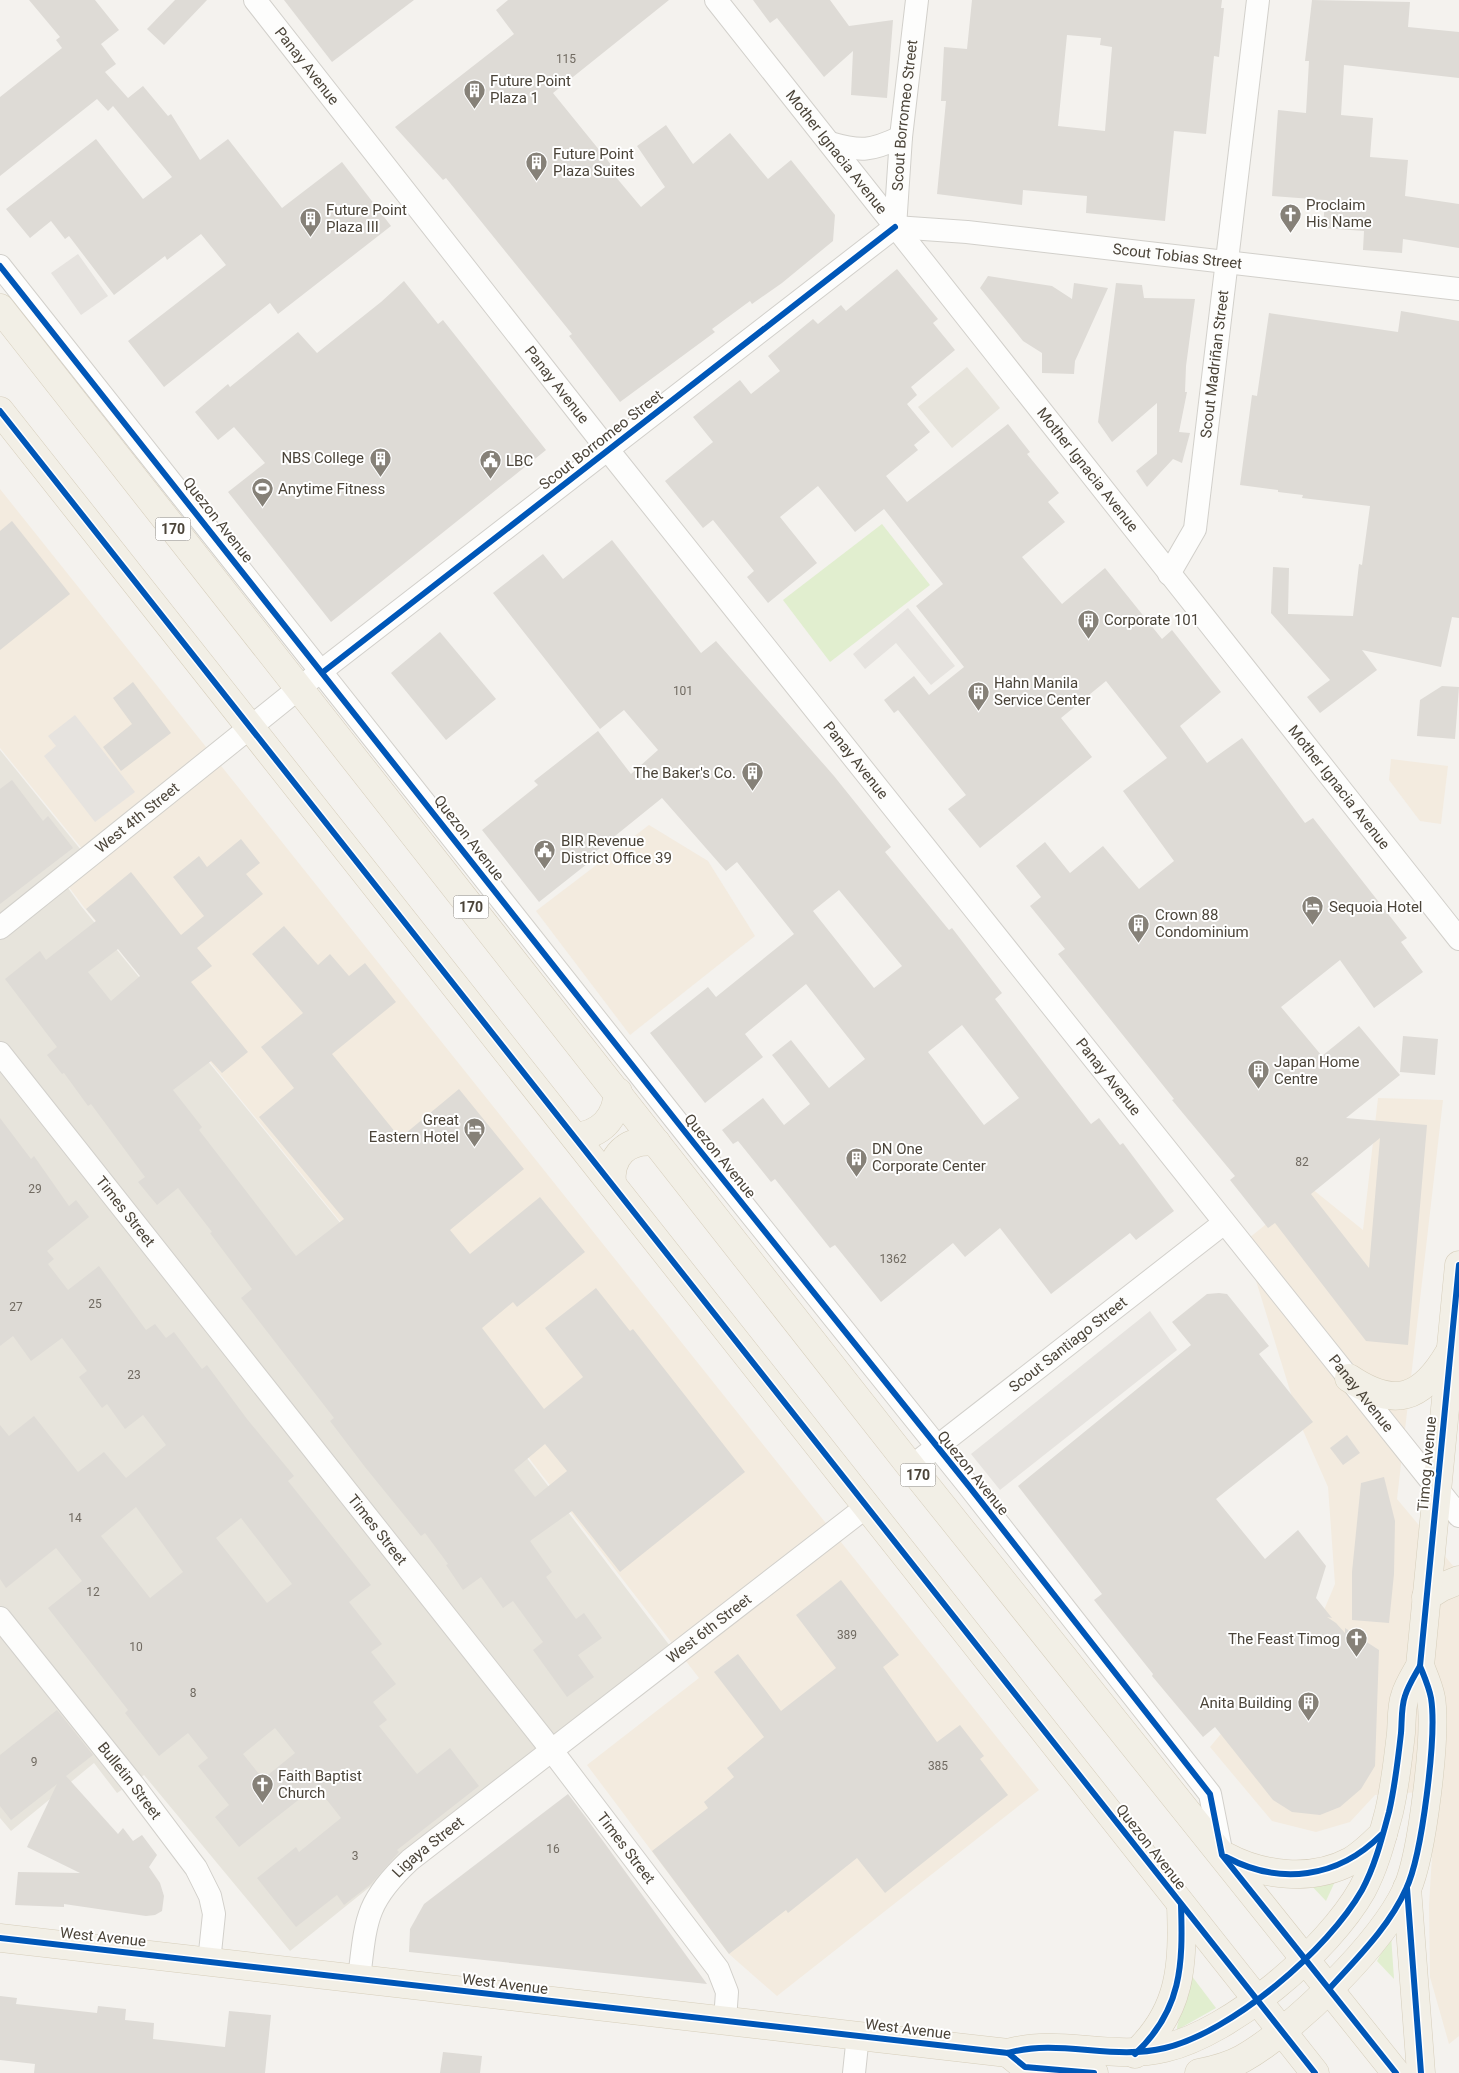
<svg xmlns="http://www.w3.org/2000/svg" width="1459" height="2073" font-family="Roboto,sans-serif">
  <rect width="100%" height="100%" fill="#f4f2ee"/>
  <g fill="#e7e4dc">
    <path d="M967 367 1000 408 952 448 918 407Z"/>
    <path d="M0 750 81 850 55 870 81 906 453 1361 670 1646 290 1951 144 1775 117 1793 94 1763 11 1831 0 1818Z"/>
  </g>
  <g fill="#f3ebdf">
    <path d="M0 489 1039 1790 777 1996 729 1954 587 1765 699 1678 453 1360 83 906 57 871 83 850 0 748Z"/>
    <path d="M1391 759 1448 766 1441 824 1420 821 1389 780Z"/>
    <path d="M649 825 708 861 755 936 630 1035 536 911Z"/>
    <path d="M1378 1098 1443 1100 1397 1499 1459 1573V2036L1449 2044 1430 1977 1429 1905 1436 1791 1375 1795 1350 1822 1316 1832 1272 1821 1210 1747 1324 1610 1335 1584 1328 1487 1301 1426 1244 1242 1311 1188 1363 1230Z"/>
  </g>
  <g fill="#e1eecf">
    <path d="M882 524 930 585 830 662 783 600Z"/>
    <path d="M1338 1875 1326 1901 1308 1882Z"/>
    <path d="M1391 1935 1394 1979 1377 1961Z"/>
    <path d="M1191 1975 1216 2008 1177 2030V2027Z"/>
  </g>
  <g fill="#e6e3df">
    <path d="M78 254 108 296 81 315 51 273Z"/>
    <path d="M908 608 955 666 931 685 896 643 865 669 853 654Z"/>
    <path d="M75 715 135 792 95 822 44 756 56 746 48 736Z"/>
    <path d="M1150 1311 1177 1350 1000 1490 971 1454Z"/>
  </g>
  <g fill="#dedbd6" fill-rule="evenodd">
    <path d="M29 0H95L119 30 101 44 116 64 105 72 128 98 143 86 168 116 171 114 200 160 228 139 282 208 342 162 391 226 278 314 270 303 164 387 128 341 226 265 201 234 167 260 165 256 114 295 69 236 65 239 51 221 30 238 6 209 96 139 143 199 172 177 113 106 108 111 97 99 0 176V97L62 48 56 40 60 37Z"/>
    <path d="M175 0H207L164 45 147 29Z"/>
    <path d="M284 0H414L332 62Z"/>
    <path d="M508 0H669L553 93 613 167 610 170 641 207 665 187 637 146 666 125 693 164 730 133 768 179 791 160 835 215 833 241 782 283 752 304 750 301 712 329 715 332 620 402 569 336 572 334 446 178 443 180 395 127 514 34 496 10Z"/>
    <path d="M753 0H830L849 26 893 20 887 98 851 95 853 51 824 77 777 18 770 23Z"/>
    <path d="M972 0H1222L1221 8H1224L1219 57 1214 56 1206 134 1174 131 1165 221 1086 213 1087 196 1023 190 1022 205 937 194 946 101H941L944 47 967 49ZM1067 35 1101 38 1100 45 1112 47 1105 131 1058 126Z"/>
    <path d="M1312 0 1410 2 1408 27 1459 32V78L1344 65 1341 115 1373 118 1370 157 1408 160 1405 196 1459 204V248L1403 239 1402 253 1363 250 1364 231 1323 228 1325 200 1272 196 1278 110 1306 113 1309 61H1305Z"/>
    <path d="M897 269 938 319 933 323 955 350 911 387 917 395 907 404 930 432 914 445 918 450 886 476 907 502 1008 424 1030 452 1027 454 1059 493 1048 502 1065 522 1022 557 1062 604 1105 568 1162 639 1172 630 1221 692 1180 726 1207 763 1242 738 1305 823 1313 818 1407 938 1401 942 1423 972 1374 1008 1340 960 1281 1007 1322 1056 1359 1026 1400 1075 1346 1118 1427 1125 1408 1345 1366 1341 1275 1223 1268 1228 1230 1180 1235 1176 1172 1100 1174 1099 1058 954 1065 949 1030 906 1041 897 1016 866 1045 842 1070 873 1103 846 1139 889 1174 861 1123 791 1167 758 1106 681 1061 718 1092 757 980 848 948 809 966 795 898 710 894 713 884 700 914 676 929 695 964 667 916 606 943 584 884 509 855 532 818 486 780 517 817 563 768 603 747 577 754 571 713 520 703 528 665 481 713 442 693 417 740 380 751 394 780 371 768 356 813 319 818 324 841 305 846 311ZM1380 1138 1369 1268 1311 1194Z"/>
    <path d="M988 276 1052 286 1072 299 1074 283 1108 288 1075 361 1074 374 1042 373V353L1023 341 980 288Z"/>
    <path d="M404 281 438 324 443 320 546 450 331 622 228 492 265 463 234 427 218 440 195 412 228 384 230 387 298 332 317 353 381 302Z"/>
    <path d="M1116 283 1142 285 1144 298 1195 299 1186 366 1185 392H1187L1179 432 1190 433 1182 463 1173 459 1147 487 1136 471 1157 454V403L1112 442 1098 422Z"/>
    <path d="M1401 311 1459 321V618L1452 617 1441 667 1362 650 1377 670 1320 713 1307 697 1330 680 1271 613 1273 567 1289 568 1288 614 1353 616 1359 564 1362 565 1370 506 1302 498 1303 495 1278 492V490L1240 485 1252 395 1257 396 1269 313 1398 332Z"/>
    <path d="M12 521 70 594 0 650V531Z"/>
    <path d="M612 540 701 653 716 641 834 776 891 847 885 852 949 930 952 928 1002 993 995 999 1050 1071 1091 1124 1099 1118 1120 1145 1123 1143 1174 1211 1136 1240 1130 1233 1051 1294 1000 1228 965 1257 953 1243 881 1302 835 1245 830 1248 775 1179 771 1182 738 1141 733 1144 722 1130 763 1098 784 1125 810 1104 772 1055 791 1040 829 1088 865 1059 806 984 745 1034 763 1057 705 1103 650 1033 708 987 716 997 794 934 737 862 726 871 662 798 589 857 592 860 539 902 482 830 538 785 534 781 598 731 631 774 658 750 624 710 600 729 493 593 543 554 563 579ZM839 890 902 966 874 988 813 911ZM962 1025 1019 1098 984 1125 928 1052Z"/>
    <path d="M440 632 496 699 446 740 391 673Z"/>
    <path d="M133 682 171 733 121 771 103 747 132 724 113 698Z"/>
    <path d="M1442 686 1459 687 1455 739 1417 736 1420 700Z"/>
    <path d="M12 780 43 821 48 816 73 848 0 904V789Z"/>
    <path d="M241 839 260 863 246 874 263 894 197 948 212 966 191 982 248 1052 222 1073 211 1061 173 1090 202 1127 199 1130 296 1256 344 1219 259 1117 294 1088 261 1047 303 1013 252 954 284 926 318 965 330 954 349 976 365 963 396 1002 332 1054 400 1138 459 1089 524 1169 450 1230 470 1254 540 1197 585 1252 517 1307 513 1302 482 1328 544 1409 583 1377 545 1328 596 1288 630 1331 633 1329 745 1472 620 1572 572 1511 530 1541 552 1572 546 1577 576 1619 584 1613 602 1638 578 1655 594 1677 567 1697 533 1650 543 1642 513 1601 503 1608 481 1577 463 1590 446 1565 448 1564 425 1533 421 1536 365 1467 330 1421 334 1418 241 1298 252 1289 210 1233 212 1232 178 1188 157 1205 138 1182 145 1177 91 1104 88 1106 64 1073 62 1074 47 1055 57 1047 5 979 40 951 46 960 96 921 86 909 131 872 181 935 204 916 173 877 199 856 207 867ZM118 949 140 976 111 1001 88 972ZM545 1444 567 1471 535 1497 514 1470Z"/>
    <path d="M1403 1036 1438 1039 1435 1075 1400 1072Z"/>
    <path d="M0 1118 31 1159 34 1156 69 1206 76 1200 89 1217 47 1251 54 1259 48 1264 68 1290 99 1266 146 1330 155 1324 166 1338 174 1332 202 1369 207 1365 247 1419 294 1476 288 1481 371 1585 349 1602 382 1644 371 1652 396 1684 373 1702 387 1720 379 1726 417 1774 450 1748 479 1786 397 1850 399 1852 371 1884 344 1905 337 1895 296 1927 257 1878 296 1847 299 1852 341 1818 316 1786 239 1847 215 1817 229 1805 198 1766 208 1758 188 1733 159 1756 125 1713 128 1710 48 1608 82 1581 56 1548 6 1588 0 1579V1425L9 1436 34 1416 78 1472 104 1452 126 1478 166 1445 143 1415 125 1429 107 1404 102 1408 79 1377 87 1371 62 1338 31 1361 13 1336 0 1346ZM136 1507 183 1572 150 1598 101 1536ZM241 1518 292 1584 267 1603 216 1538ZM275 1728 295 1753 263 1779 243 1754Z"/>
    <path d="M1219 1293 1227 1294 1269 1346 1259 1354 1313 1422 1216 1499 1265 1559 1298 1530 1326 1566 1316 1598 1332 1618 1327 1617 1336 1623 1345 1633V1628L1379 1650 1375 1766 1361 1789 1340 1807 1320 1815 1292 1812 1273 1800 1215 1727 1203 1737 1152 1676 1153 1674 1094 1600 1102 1594 1018 1486 1191 1345 1172 1322 1207 1294Z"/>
    <path d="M1347 1435 1360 1453 1343 1465 1330 1448Z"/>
    <path d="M1384 1477 1395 1521 1394 1574 1389 1623 1352 1620V1572L1361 1483Z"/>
    <path d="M841 1580 899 1655 883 1667 937 1742 960 1725 984 1756 980 1759 1008 1795 885 1893 857 1858 788 1913 786 1910 729 1954 652 1851 708 1808 704 1802 734 1777 727 1768 764 1737 714 1672 738 1654 781 1711 836 1668 796 1615Z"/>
    <path d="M57 1710 93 1755 66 1776 118 1834 123 1828 133 1841 142 1835 157 1855 149 1867 160 1883 164 1896 162 1911 155 1915 146 1916 64 1904V1907L15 1905 18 1872 80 1873 27 1847 57 1784 11 1820 0 1806V1755Z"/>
    <path d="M568 1794 587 1819 707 1984 409 1952 410 1929 424 1904Z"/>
    <path d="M0 1996 17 1998 16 2004 97 2013 98 2006 126 2009 125 2020 154 2023 153 2039 225 2047 229 2011 271 2015 265 2073H34L35 2064 0 2060Z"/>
    <path d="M443 2052 482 2056 480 2073H440Z"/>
  </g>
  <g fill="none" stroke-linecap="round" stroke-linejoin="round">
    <defs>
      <g id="minor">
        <path id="s1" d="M255 0 608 450 1459 1516"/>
        <path id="s2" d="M716 0 1459 939"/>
        <path d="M830 143C861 152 871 151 901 137"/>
        <path id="s3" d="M895 227 967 232 1459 289"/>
        <path d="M0 266 693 1142 968 1485 1210 1794 1222 1855"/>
        <path id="s4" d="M1169 574 1195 529 1258 0"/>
        <path id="s5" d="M0 928 298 689 895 227 901 137 917 0"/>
        <path id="s6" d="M0 1053 543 1739 718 1969 727 1992 725 2020"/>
        <path id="s7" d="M911 1467 1224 1223"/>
        <path id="s8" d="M0 1618 132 1783 196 1868 210 1896 214 1914 209 1962"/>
        <path id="s9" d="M359 1979C366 1920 365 1902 410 1860L866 1507"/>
        <path d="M854 2073 858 2035"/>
      </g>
      <g id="major">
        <path d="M0 308 911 1467 1396 2073"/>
        <path d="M0 411 1315 2073"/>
        <path d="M575 1137C601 1134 616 1119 618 1092"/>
        <path d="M612 1184C609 1156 627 1138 656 1142"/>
        <path d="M1349 1378C1395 1409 1422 1399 1449 1353"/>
        <path d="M1426 1597 1442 1587 1459 1580"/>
        <path d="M1225 1856C1262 1876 1312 1882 1351 1861 1363 1854 1373 1844 1383 1834"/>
        <path d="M1407 1888 1421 2073"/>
        <path d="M0 1938 1008 2053C1059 2038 1112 2061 1165 2048 1232 2032 1328 1950 1362 1890 1375 1866 1382 1838 1389 1812 1395 1786 1398 1760 1401 1733 1402 1722 1401 1707 1405 1696 1408 1686 1415 1675 1420 1666L1459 1265"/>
        <path d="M1008 2053 1025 2067 1094 2073"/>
        <path d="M1135 2054C1182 2010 1183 1965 1181 1905"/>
        <path d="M1199 2073C1214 2070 1229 2066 1242 2059 1294 2030 1382 1943 1407 1889 1422 1855 1437 1735 1431 1698 1429 1687 1424 1676 1420 1666"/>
      </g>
    </defs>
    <use href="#minor" stroke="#d2d0cb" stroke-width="24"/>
    <use href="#major" stroke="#d6cebb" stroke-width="29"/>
    <use href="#minor" stroke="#fdfdfc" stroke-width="22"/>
    <use href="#major" stroke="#f2efe6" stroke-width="28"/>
    <defs>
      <g id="cycleway">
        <path d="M0 266 693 1142 968 1485 1210 1794 1222 1855 1396 2073"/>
        <path d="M0 411 1315 2073"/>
        <path d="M323 672 895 227"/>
        <path d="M1226 1857C1280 1886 1338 1878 1381 1835"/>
        <path d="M1407 1888 1421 2073"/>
        <path d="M0 1938 1008 2053C1059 2038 1112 2061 1165 2048 1232 2032 1328 1950 1362 1890 1375 1866 1382 1838 1389 1812 1395 1786 1398 1760 1401 1733 1402 1722 1401 1707 1405 1696 1408 1686 1415 1675 1420 1666L1459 1265"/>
        <path d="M1330 1988C1357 1958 1389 1927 1406 1889 1422 1856 1437 1735 1431 1698 1429 1687 1424 1676 1420 1666"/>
        <path d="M1008 2053 1025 2067 1094 2073"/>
        <path d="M1135 2054C1182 2010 1183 1965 1181 1905"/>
      </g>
    </defs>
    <use href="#cycleway" stroke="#fff" stroke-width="9"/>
    <use href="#cycleway" stroke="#0057b8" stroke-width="6"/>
  </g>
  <defs>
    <symbol id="building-pin" viewBox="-11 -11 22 30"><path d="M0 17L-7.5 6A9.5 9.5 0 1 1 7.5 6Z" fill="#868178" stroke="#fff"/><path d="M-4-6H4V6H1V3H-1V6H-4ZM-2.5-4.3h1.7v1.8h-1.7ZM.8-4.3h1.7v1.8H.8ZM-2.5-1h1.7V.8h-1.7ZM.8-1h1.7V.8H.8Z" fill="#fff"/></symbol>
    <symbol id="church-pin" viewBox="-11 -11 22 30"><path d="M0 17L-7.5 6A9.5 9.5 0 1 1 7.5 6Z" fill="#868178" stroke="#fff"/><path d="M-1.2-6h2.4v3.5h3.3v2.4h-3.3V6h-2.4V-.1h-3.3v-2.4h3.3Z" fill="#fff"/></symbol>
    <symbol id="civic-pin" viewBox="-11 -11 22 30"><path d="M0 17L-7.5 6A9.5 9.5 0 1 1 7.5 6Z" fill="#868178" stroke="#fff"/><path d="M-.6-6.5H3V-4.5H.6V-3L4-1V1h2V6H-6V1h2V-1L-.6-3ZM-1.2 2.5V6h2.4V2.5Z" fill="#fff"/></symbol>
    <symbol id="stadium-pin" viewBox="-11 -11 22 30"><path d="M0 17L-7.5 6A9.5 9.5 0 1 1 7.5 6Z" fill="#868178" stroke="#fff"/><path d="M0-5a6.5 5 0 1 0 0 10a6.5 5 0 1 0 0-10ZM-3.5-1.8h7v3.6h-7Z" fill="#fff"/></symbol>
    <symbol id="hotel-pin" viewBox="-11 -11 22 30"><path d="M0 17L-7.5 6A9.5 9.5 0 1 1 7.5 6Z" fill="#868178" stroke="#fff"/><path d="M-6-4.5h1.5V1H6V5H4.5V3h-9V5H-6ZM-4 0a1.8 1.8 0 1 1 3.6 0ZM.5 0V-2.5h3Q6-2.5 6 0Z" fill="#fff"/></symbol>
  </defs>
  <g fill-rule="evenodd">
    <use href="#building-pin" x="462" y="78" width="25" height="34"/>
    <use href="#building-pin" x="524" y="150" width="25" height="34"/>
    <use href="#church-pin" x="1278" y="202" width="25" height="34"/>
    <use href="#building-pin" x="298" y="206" width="25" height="34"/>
    <use href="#building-pin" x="368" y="446" width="25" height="34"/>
    <use href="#civic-pin" x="478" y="448" width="25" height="34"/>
    <use href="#stadium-pin" x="250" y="476" width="25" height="34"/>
    <use href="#building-pin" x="1076" y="608" width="25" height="34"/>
    <use href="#building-pin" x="966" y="680" width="25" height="34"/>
    <use href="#building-pin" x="740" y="760" width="25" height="34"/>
    <use href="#civic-pin" x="532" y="838" width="25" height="34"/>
    <use href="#hotel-pin" x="1300" y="894" width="25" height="34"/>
    <use href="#building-pin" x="1126" y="912" width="25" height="34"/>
    <use href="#building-pin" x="1246" y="1058" width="25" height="34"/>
    <use href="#hotel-pin" x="462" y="1116" width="25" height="34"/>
    <use href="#building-pin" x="844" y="1146" width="25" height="34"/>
    <use href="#church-pin" x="1344" y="1626" width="25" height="34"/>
    <use href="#building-pin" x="1296" y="1690" width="25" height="34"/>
    <use href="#church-pin" x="250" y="1772" width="25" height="34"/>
  </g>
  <g text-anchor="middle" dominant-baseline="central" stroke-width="4" stroke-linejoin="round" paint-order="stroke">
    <g font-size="12" fill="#706a61">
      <text x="566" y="59">115</text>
      <text x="683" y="691">101</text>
      <text x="1302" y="1162">82</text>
      <text x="35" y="1189">29</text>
      <text x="893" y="1259">1362</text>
      <text x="95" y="1304">25</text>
      <text x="16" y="1307">27</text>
      <text x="134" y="1375">23</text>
      <text x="75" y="1518">14</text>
      <text x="93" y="1592">12</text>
      <text x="847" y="1635">389</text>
      <text x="136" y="1647">10</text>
      <text x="193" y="1693">8</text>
      <text x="34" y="1762">9</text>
      <text x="938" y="1766">385</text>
      <text x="553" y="1849">16</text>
      <text x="355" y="1856">3</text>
    </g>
    <g fill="#fff" stroke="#817c74" stroke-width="1">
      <rect x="155.5" y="517.5" width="35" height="23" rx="4"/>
      <rect x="453.5" y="895.5" width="35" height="23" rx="4"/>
      <rect x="900.5" y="1463.5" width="35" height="23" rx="4"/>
    </g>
    <g font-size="14" font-weight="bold" fill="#4b4439">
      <text x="173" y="529">170</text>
      <text x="471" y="907">170</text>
      <text x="918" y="1475">170</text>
    </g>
    <g font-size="15" fill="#4b4439" stroke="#fff">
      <text stroke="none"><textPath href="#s1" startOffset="84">Panay Avenue</textPath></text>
      <text stroke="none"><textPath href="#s5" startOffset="1249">Scout Borromeo Street</textPath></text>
      <text stroke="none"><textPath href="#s2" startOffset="194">Mother Ignacia Avenue</textPath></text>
      <text stroke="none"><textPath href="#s3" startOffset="284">Scout Tobias Street</textPath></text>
      <text stroke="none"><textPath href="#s4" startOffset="218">Scout Madriñan Street</textPath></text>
      <text stroke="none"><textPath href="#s1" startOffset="489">Panay Avenue</textPath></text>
      <text transform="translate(601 440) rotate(-38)">Scout Borromeo Street</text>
      <text stroke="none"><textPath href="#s2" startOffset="599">Mother Ignacia Avenue</textPath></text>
      <text transform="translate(218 520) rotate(52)">Quezon Avenue</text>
      <text stroke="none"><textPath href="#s1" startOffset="969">Panay Avenue</textPath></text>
      <text stroke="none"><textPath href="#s2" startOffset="1004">Mother Ignacia Avenue</textPath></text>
      <text stroke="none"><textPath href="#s5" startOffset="176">West 4th Street</textPath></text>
      <text transform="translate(469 838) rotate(52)">Quezon Avenue</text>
      <text stroke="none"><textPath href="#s1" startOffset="1374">Panay Avenue</textPath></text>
      <text transform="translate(720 1156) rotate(51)">Quezon Avenue</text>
      <text stroke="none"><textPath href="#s6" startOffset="202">Times Street</textPath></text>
      <text stroke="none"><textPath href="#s7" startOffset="199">Scout Santiago Street</textPath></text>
      <text stroke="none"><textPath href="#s1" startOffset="1779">Panay Avenue</textPath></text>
      <text transform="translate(1427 1464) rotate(-85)">Timog Avenue</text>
      <text transform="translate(973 1473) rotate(51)">Quezon Avenue</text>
      <text stroke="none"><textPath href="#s6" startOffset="608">Times Street</textPath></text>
      <text stroke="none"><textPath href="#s9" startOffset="512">West 6th Street</textPath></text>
      <text stroke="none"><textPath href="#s8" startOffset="208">Bulletin Street</textPath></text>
      <text stroke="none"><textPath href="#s9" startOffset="156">Ligaya Street</textPath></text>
      <text transform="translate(1151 1847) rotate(52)">Quezon Avenue</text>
      <text stroke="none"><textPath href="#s6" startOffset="1012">Times Street</textPath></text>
      <text transform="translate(103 1937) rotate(6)">West Avenue</text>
      <text transform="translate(505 1984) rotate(7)">West Avenue</text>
      <text transform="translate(908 2029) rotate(7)">West Avenue</text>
    </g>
    <g font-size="15" fill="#4b4439" stroke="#fff" text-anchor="start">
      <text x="490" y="81">Future Point<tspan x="490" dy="17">Plaza 1</tspan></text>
      <text x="553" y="154">Future Point<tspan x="553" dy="17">Plaza Suites</tspan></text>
      <text x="1306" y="205">Proclaim<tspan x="1306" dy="17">His Name</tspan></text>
      <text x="326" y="210">Future Point<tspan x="326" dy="17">Plaza III</tspan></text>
      <text x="364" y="458" text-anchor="end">NBS College</text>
      <text x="506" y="461">LBC</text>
      <text x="278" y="489">Anytime Fitness</text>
      <text x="1104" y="620">Corporate 101</text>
      <text x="994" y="683">Hahn Manila<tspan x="994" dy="17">Service Center</tspan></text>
      <text x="736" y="773" text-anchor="end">The Baker's Co.</text>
      <text x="561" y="841">BIR Revenue<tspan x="561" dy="17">District Office 39</tspan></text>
      <text x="1329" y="907">Sequoia Hotel</text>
      <text x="1155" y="915">Crown 88<tspan x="1155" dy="17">Condominium</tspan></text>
      <text x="1274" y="1062">Japan Home<tspan x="1274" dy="17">Centre</tspan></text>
      <text x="459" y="1120" text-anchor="end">Great<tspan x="459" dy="17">Eastern Hotel</tspan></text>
      <text x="872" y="1149">DN One<tspan x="872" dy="17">Corporate Center</tspan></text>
      <text x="1340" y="1639" text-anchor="end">The Feast Timog</text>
      <text x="1292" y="1703" text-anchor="end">Anita Building</text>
      <text x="278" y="1776">Faith Baptist<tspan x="278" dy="17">Church</tspan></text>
    </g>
  </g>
</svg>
